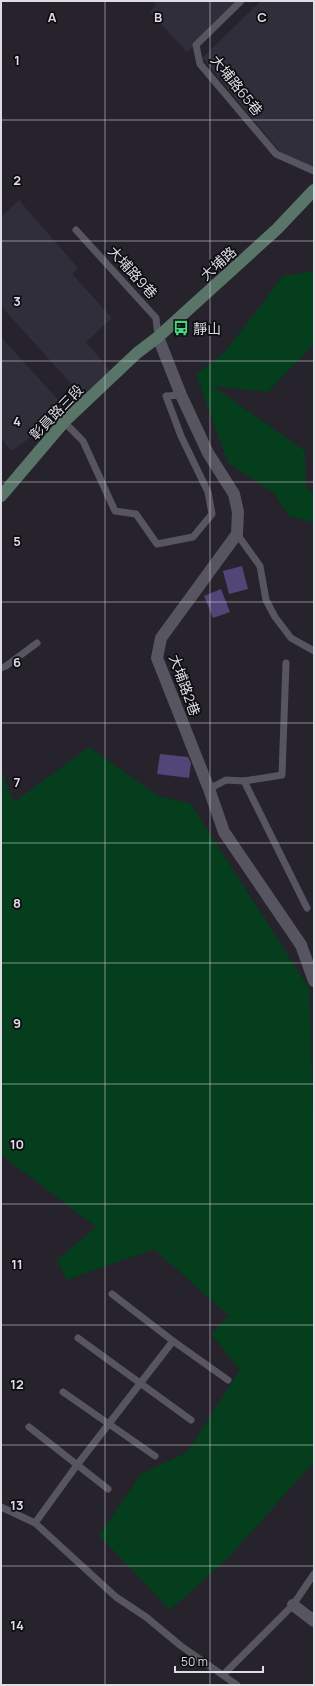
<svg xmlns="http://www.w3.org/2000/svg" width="315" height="1686" font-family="Manrope,'Noto Sans TC',sans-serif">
  <rect width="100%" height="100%" fill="#26232d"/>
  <g fill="#312e3c">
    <path d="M153 1H239L187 52 150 12 156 5Z"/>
    <path d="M261 1H314V174L282 154 202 58Z"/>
    <path d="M19 200 78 268 72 274 112 318 86 342 111 372 67 412 11 451 1 438V337L61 403 76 389 1 306V217Z"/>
  </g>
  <g fill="#043e1c">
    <path d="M314 271V344L268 392 213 386 305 451 306 487 314 494V523L289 516 273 492 228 463 196 374 224 353 283 276Z"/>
    <path d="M89 747 158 796 190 803 309 988 314 1142V1462L227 1559 170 1610 99 1535 141 1474 187 1452 240 1370 211 1334 229 1316 154 1249 67 1280 57 1260 96 1227 1 1155V770L14 802Z"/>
  </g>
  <g fill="#524577">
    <path d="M242 566 248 589 229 594 223 571Z"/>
    <path d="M221 589 230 612 213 618 204 596Z"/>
    <path d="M160 754 188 757 191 763 189 778 157 774Z"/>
  </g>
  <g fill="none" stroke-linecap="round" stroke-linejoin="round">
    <g stroke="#575560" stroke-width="7">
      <path d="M241 1 196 45 200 64 276 154 314 171"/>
      <path d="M76 230 156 318 158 337"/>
      <path d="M64 422 83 441 115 511 136 514 157 544 193 537 212 514 208 492 181 436 166 396 181 395"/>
      <path d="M237 534 260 566 266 600 275 617 291 638 314 651"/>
      <path d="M1 668 6 666 37 643"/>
      <path d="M244 781 307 908"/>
      <path d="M209 789 226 780 244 781 282 775 286 663"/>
      <path d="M112 1294 173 1341 228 1380"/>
      <path d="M78 1338 191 1420"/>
      <path d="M63 1392 155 1456"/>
      <path d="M29 1427 108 1489"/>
      <path d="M1 1507 35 1523 116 1597 146 1617 181 1646 237 1685"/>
      <path d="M35 1523 77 1465 173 1341"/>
      <path d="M223 1675 293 1605 314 1574"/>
    </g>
    <g stroke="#575560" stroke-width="12">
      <path d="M158 337 181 395 208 453 234 494 238 512 237 534 161 638 157 658 209 789 224 832 301 945 314 981"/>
      <path d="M293 1605 314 1621"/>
    </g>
    <path stroke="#597468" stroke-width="12" d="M1 496 64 422 137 353 158 337 277 229 314 190"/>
  </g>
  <path fill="none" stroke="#dedde4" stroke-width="1" stroke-opacity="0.55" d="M105 1V1685M210 1V1685M1 120H314M1 241H314M1 361H314M1 482H314M1 602H314M1 723H314M1 843H314M1 963H314M1 1084H314M1 1204H314M1 1325H314M1 1445H314M1 1566H314"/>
  <defs>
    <symbol id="bus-bare" viewBox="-9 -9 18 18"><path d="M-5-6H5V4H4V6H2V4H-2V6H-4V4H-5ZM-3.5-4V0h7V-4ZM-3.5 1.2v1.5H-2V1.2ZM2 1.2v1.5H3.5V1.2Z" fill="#44d77b" stroke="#0e0d12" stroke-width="2.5" paint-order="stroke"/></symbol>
  </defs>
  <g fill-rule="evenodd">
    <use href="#bus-bare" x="170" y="317" width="22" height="22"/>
  </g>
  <g text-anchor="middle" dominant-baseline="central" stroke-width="3.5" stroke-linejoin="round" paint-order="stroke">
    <g font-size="14" fill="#dedde4" stroke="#0e0d12">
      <text transform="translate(237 85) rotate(51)">大埔路65巷</text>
      <text transform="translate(218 263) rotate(-42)">大埔路</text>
      <text transform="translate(133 272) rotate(48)">大埔路9巷</text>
      <text transform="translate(56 412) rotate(-46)">彰員路三段</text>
      <text transform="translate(185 685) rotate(70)">大埔路2巷</text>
    </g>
    <g font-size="14" fill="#dedde4" stroke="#0e0d12" text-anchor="start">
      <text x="193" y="328">靜山</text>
    </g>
  </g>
  <g font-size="13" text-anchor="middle" font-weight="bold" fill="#dedde4" stroke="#0e0d12" stroke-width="3.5" stroke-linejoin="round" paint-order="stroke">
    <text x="52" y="22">A</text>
    <text x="158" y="22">B</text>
    <text x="262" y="22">C</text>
    <text x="17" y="65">1</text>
    <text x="17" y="185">2</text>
    <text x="17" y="306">3</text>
    <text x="17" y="426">4</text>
    <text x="17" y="546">5</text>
    <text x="17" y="667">6</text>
    <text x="17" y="787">7</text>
    <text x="17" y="908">8</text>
    <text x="17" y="1028">9</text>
    <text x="17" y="1149">10</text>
    <text x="17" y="1269">11</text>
    <text x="17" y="1389">12</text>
    <text x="17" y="1510">13</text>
    <text x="17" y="1630">14</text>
  </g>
  <rect width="315" height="1686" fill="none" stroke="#dedde4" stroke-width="4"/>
  <path d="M175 1666v6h88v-6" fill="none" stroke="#dedde4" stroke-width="2"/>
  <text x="181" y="1666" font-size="12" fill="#dedde4" stroke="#0e0d12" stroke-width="3" paint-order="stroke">50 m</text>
</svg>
